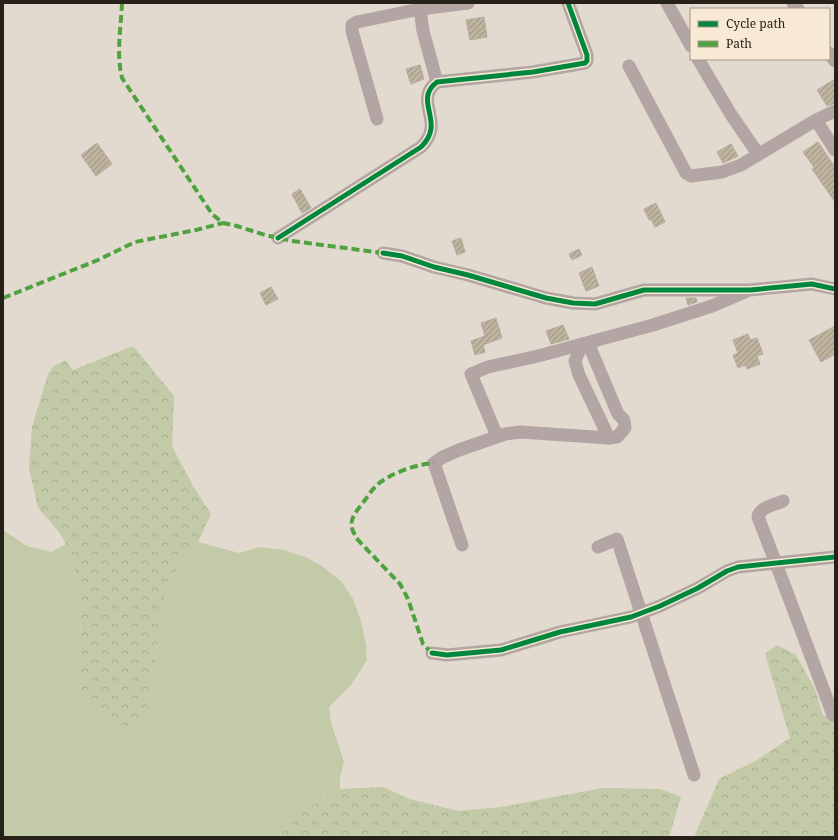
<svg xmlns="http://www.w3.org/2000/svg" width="838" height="840" font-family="'Noto Serif',serif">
  <defs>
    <pattern id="forest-crowns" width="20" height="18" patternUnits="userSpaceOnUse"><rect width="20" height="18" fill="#c3caa8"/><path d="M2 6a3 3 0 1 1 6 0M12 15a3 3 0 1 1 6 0" fill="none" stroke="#a7ad90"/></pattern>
    <pattern id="building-hatch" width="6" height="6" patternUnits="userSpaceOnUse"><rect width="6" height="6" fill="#bfb39e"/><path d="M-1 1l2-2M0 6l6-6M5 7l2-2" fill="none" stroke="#9b9180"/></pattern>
  </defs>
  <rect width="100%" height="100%" fill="#e2dace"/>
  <path fill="#c3caa8" d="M3 530 27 546 51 552 66 544 74 559 80 616 82 660 80 683 147 714 167 582 198 542 239 553 259 547 284 550 308 558 323 567 341 581 353 599 361 621 366 645 367 660 351 685 329 707 331 723 344 762 340 777V789L306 809 278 837H3Z"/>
  <g fill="url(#forest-crowns)">
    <path d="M133 346 174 396 172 446 193 486 211 514 198 542 167 582 147 714 127 727 101 717 84 700 80 683 82 660 80 616 74 559 60 533 38 508 29 468 32 427 48 374 53 367 65 360 73 370Z"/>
    <path d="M777 645 796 655 815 689 823 715 835 719V837H694L719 779 757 760 790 738 765 654Z"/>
    <path d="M383 787 410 799 458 811 501 807 602 788 660 789 681 797 669 837H278L306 809 340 789Z"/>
  </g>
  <g fill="url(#building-hatch)" stroke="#b2aca3">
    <path d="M484 17 487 37 470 40 466 20Z"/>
    <path d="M420 65 424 79 411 84 406 69Z"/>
    <path d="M835 79V103L827 106 817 90Z"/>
    <path d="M818 142 835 167V202L812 169 814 167 803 152Z"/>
    <path d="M97 143 112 164 96 176 81 155Z"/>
    <path d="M731 144 738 156 723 163 717 152Z"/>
    <path d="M300 189 311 208 302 213 292 194Z"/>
    <path d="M656 203 665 222 655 227 651 219 649 220 644 209Z"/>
    <path d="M461 238 465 252 457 255 452 241Z"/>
    <path d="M579 249 582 255 572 260 569 254Z"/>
    <path d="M592 267 599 286 586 291 579 273Z"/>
    <path d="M271 287 278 299 266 305 260 293Z"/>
    <path d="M686 298H696L697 302 688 305Z"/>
    <path d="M496 318 502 338 483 345 485 352 475 355 471 341 485 336 481 323Z"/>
    <path d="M563 325 569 339 551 344 546 331Z"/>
    <path d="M835 326V354L821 362 809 340Z"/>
    <path d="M748 334 750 340 757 338 763 354 757 356 760 364 747 369 745 365 738 368 733 355 738 353 733 340Z"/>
  </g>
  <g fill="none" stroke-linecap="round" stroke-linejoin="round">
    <g stroke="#b2a5a3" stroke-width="13">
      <path d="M667 3 691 46"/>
      <path d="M793 3 798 9"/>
      <path d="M420 9 423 31 437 82"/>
      <path d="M829 53 835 61"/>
      <path d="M698 59 730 113 758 154"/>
      <path d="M629 66 686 173 691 176 722 172 741 165 816 120 835 111"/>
      <path d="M377 119 352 31V25L357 22 420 9 468 3"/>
      <path d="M816 120 835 150"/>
      <path d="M278 238 421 147C447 122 412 101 437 82L533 72 585 63 587 61V55L568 3"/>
      <path d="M383 253 402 256 434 267 468 275 546 298 573 303 595 304 644 290H750L812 284 835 289"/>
      <path d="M588 343 618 414 624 420 625 428 617 437 609 438"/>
      <path d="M497 436 471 374 488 367 538 356 653 325 712 306 745 292"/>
      <path d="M783 501C775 505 759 507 758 517 784 583 808 649 833 715"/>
      <path d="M462 545 434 463 443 457 459 450 505 434 520 432 609 438 579 375 575 361 582 344"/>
      <path d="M598 547 617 539 694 775"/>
      <path d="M432 653 447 655 501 650 560 632 631 617 660 606 698 588 727 571 738 567 835 557"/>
    </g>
    <g stroke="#50a240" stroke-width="4" stroke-dasharray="8 4" stroke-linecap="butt">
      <path d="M122 3C121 28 116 53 122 78L212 214 223 223 237 226 265 235 292 241 383 253"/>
      <path d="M3 298 98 260 135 242 196 230 223 223"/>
      <path d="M432 653 423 644 408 599 400 584 358 540C347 524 351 518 362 504 366 499 370 492 375 487 387 474 417 464 434 463"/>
    </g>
    <defs>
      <g id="cycleway">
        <path d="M278 238 421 147C447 122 412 101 437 82L533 72 585 63 587 61V55L568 3"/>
        <path d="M383 253 402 256 434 267 468 275 546 298 573 303 595 304 644 290H750L812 284 835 289"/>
        <path d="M432 653 447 655 501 650 560 632 631 617 660 606 698 588 727 571 738 567 835 557"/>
      </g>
    </defs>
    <use href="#cycleway" stroke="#f7e9d3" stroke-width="8"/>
    <use href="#cycleway" stroke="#00873e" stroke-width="5"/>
  </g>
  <rect width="838" height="840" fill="none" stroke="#262119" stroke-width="8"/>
  <rect x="690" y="8" width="140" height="52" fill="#f7e9d3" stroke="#a39989"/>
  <rect x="698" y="21" width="20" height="6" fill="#00873e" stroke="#a39989"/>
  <text x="726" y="28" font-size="12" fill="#262119">Cycle path</text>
  <rect x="698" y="41" width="20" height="6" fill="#50a240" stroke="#a39989"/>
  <text x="726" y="48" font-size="12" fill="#262119">Path</text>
</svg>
